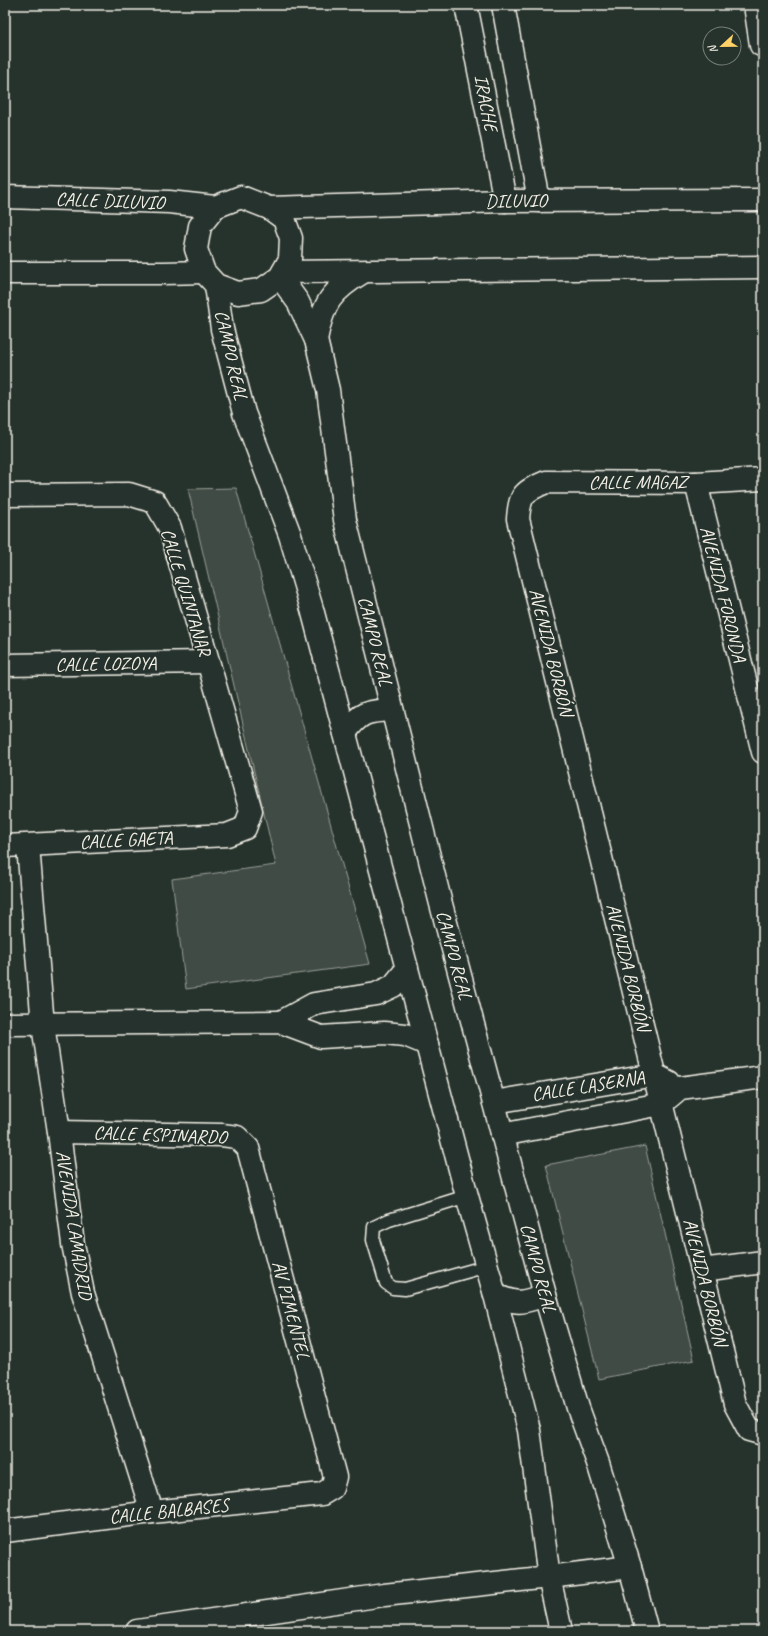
<svg xmlns="http://www.w3.org/2000/svg" width="768" height="1636" font-family="Caveat,sans-serif">
  <rect width="100%" height="100%" fill="#26332d"/>
  <filter id="ink" filterUnits="userSpaceOnUse"><feTurbulence type="fractalNoise" baseFrequency=".025" numOctaves="2"/><feDisplacementMap in="SourceGraphic" scale="8" xChannelSelector="R" yChannelSelector="G"/><feConvolveMatrix kernelMatrix="1 2 1 2 8 2 1 2 1" color-interpolation-filters="sRGB"/></filter>
  <g filter="url(#ink)">
    <g fill="#414b45" stroke="#9a9e96">
      <path d="M236 488 370 964 186 989 172 879 276 865 188 489Z"/>
      <path d="M645 1146 694 1360 599 1379 546 1165Z"/>
    </g>
    <g fill="none" stroke-linecap="round" stroke-linejoin="round">
      <defs>
        <path id="lane" d="M467 1196 389 1220 374 1227 373 1240 386 1283 393 1288 405 1289 487 1266"/>
        <g id="street">
          <path d="M466 5 505 201"/>
          <path d="M503 5 539 201"/>
          <path d="M755 5 761 45"/>
          <path d="M269 208 505 201 763 200"/>
          <path d="M283 272 763 267"/>
          <path d="M763 479 696 483 546 482C523 492 520 494 518 519L735 1404 749 1430 763 1434"/>
          <path d="M696 483 763 752"/>
          <path d="M5 495 129 494 155 502 170 528 251 811 245 828 227 835 5 846"/>
          <path d="M5 665 208 662"/>
          <path d="M28 846 43 1025 59 1132 73 1244 83 1293 152 1512"/>
          <path d="M281 1022 314 1004 376 994 393 986 407 969"/>
          <path d="M5 1024 281 1022 321 1037 384 1033 405 1035 427 1044"/>
          <path d="M494 1102 655 1075 669 1082"/>
          <path d="M502 1135 661 1104 680 1088 763 1077"/>
          <path d="M702 1270 763 1262"/>
          <path d="M5 1531 152 1512 322 1494 332 1488 335 1477 248 1148 237 1137 222 1135 59 1132"/>
          <path d="M137 1631 384 1595 549 1577 630 1567"/>
        </g>
        <g id="secondary">
          <path d="M5 197 169 202 215 207"/>
          <path d="M241 197 269 208 284 219 291 238 290 259 280 277 261 290 238 293 216 285 204 272 196 249 200 226 215 207Z"/>
          <path d="M5 273H164L204 272"/>
          <path d="M280 277 298 302 316 340 328 390 345 520 441 904 545 1295 578 1408 598 1463 630 1567 647 1631"/>
          <path d="M216 285 222 329 244 413 290 535 312 609 467 1196 495 1295 529 1430 549 1577 561 1631"/>
          <path d="M316 340C323 303 331 291 363 272"/>
          <path d="M345 733C360 712 367 711 392 710"/>
          <path d="M495 1295C518 1305 522 1303 545 1295"/>
        </g>
      </defs>
      <use href="#lane" stroke="#f4f1e8" stroke-width="15"/>
      <use href="#street" stroke="#f4f1e8" stroke-width="25"/>
      <use href="#secondary" stroke="#f4f1e8" stroke-width="25"/>
      <use href="#lane" stroke="#26332d" stroke-width="12"/>
      <use href="#street" stroke="#26332d" stroke-width="22"/>
      <use href="#secondary" stroke="#26332d" stroke-width="22"/>
    </g>
  </g>
  <g text-anchor="middle" dominant-baseline="central" stroke-width="3.5" stroke-linejoin="round" paint-order="stroke">
    <g font-size="19" fill="#f4f1e8" stroke="#26332d">
      <text transform="translate(486 103) rotate(79)">IRACHE</text>
      <text transform="translate(110 201) rotate(2)">CALLE DILUVIO</text>
      <text transform="translate(516 201) rotate(-1)">DILUVIO</text>
      <text transform="translate(231 355) rotate(77)">CAMPO REAL</text>
      <text x="638" y="482">CALLE MAGAZ</text>
      <text transform="translate(186 592) rotate(73)">CALLE QUINTANAR</text>
      <text transform="translate(723 594) rotate(76)">AVENIDA FORONDA</text>
      <text transform="translate(375 641) rotate(76)">CAMPO REAL</text>
      <text transform="translate(551 652) rotate(76)">AVENIDA BORBÓN</text>
      <text transform="translate(106 664) rotate(-1)">CALLE LOZOYA</text>
      <text transform="translate(126 840) rotate(-3)">CALLE GAETA</text>
      <text transform="translate(454 955) rotate(75)">CAMPO REAL</text>
      <text transform="translate(628 967) rotate(76)">AVENIDA BORBÓN</text>
      <text transform="translate(588 1086) rotate(-9)">CALLE LASERNA</text>
      <text transform="translate(160 1135) rotate(2)">CALLE ESPINARDO</text>
      <text transform="translate(74 1225) rotate(81)">AVENIDA LAMADRID</text>
      <text transform="translate(538 1268) rotate(75)">CAMPO REAL</text>
      <text transform="translate(705 1282) rotate(76)">AVENIDA BORBÓN</text>
      <text transform="translate(291 1310) rotate(75)">AV PIMENTEL</text>
      <text transform="translate(169 1511) rotate(-6)">CALLE BALBASES</text>
    </g>
  </g>
  <rect width="768" height="1636" fill="none" stroke="#26332d" stroke-width="20"/>
  <rect x="10" y="10" width="748" height="1616" fill="none" stroke="#f4f1e8" stroke-width="1.5" filter="url(#ink)"/>
  <g transform="translate(722 46) rotate(248)"><circle r="19" fill="#26332d" stroke="#787f78"/>
  <path d="M0-3L7 15L0 10L-7 15Z" fill="#ffd166"/>
  <text y="-6" font-size="11" font-weight="bold" text-anchor="middle" fill="#f4f1e8">N</text>
  </g>
</svg>
